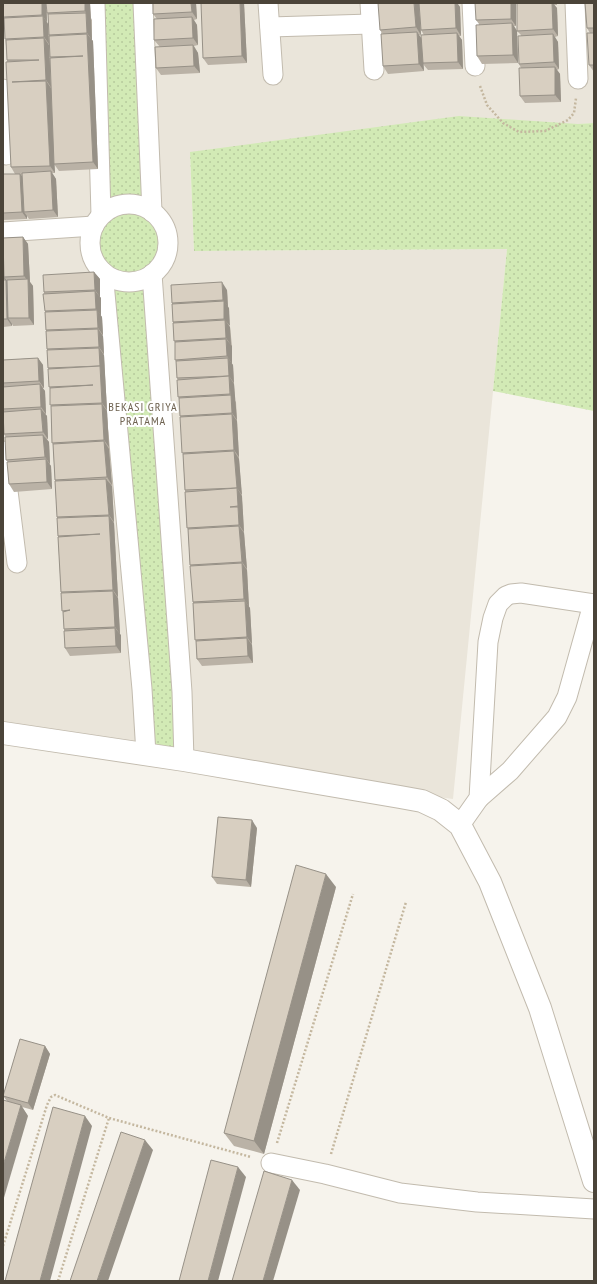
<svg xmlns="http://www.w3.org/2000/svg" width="597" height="1284" font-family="'PT Sans Narrow',sans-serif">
  <defs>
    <pattern id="grass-dots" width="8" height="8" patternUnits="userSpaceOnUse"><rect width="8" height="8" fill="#d2eab5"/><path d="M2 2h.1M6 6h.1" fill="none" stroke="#b6ca9c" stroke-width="1.8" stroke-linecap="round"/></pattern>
  </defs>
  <rect width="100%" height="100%" fill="#f6f3ec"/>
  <path fill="#eae5da" d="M3 3H594V123L190 153 194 251 507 249 453 799 3 738Z"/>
  <g fill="url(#grass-dots)">
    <path d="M95 3H143L152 212C172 232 172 254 152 274L184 760 146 754 103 272C90 256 88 246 94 226Z"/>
    <path d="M459 116 578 124 594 123V411L493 391 507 249 194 251 190 152Z"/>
  </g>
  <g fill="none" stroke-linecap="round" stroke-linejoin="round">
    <defs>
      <g id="minor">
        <path d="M95 3 101 215"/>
        <path d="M143 3 152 212"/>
        <path d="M268 3 273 75"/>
        <path d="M370 3 374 70"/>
        <path d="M472 3 475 66"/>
        <path d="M575 3 578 79"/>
        <path d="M270 27 371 24"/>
        <path d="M3 89 6 155"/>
        <circle cx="129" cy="243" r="39"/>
        <path d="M3 232 94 226"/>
        <path d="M103 272 142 689 146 754"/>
        <path d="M152 274 182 692 184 760"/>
        <path d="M3 451 17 563"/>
        <path d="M479 798 510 771 557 717 567 697 593 604"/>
        <path d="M460 825 479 798 488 642 493 618 498 604 506 596 511 594 521 593 594 604"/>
        <path d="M271 1163 325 1174 400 1193 477 1202 594 1209"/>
      </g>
      <path id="tertiary" d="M3 733 184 760 400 797 422 801 441 810 460 825 490 882 540 1008 594 1181"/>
    </defs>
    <use href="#minor" stroke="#c2bbae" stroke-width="21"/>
    <use href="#tertiary" stroke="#c2bbae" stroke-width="24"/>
    <g stroke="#c4b79f" stroke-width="2.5" stroke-dasharray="2 2" stroke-linecap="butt">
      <path d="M480 86 487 105 503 123 519 132 545 131 568 120 574 113 576 98"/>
      <path d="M277 1143 353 894"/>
      <path d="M331 1154 406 902"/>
      <path d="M3 1246 47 1105 51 1097 55 1095 109 1118 251 1157"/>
      <path d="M58 1281 109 1118"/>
    </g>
    <use href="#minor" stroke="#fff" stroke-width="19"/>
    <use href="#tertiary" stroke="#fff" stroke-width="22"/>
  </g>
  <g fill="#bab2a6" fill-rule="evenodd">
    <path d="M90 3 91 18 92 20V40L93 41 98 169 59 171 54 164 55 173H52L56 179 58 217 29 219 27 216V219L3 220V174H15L11 167 7 62V60L4 19 3 17ZM47 13 48 15 50 57 51 58V88L50 87H51L49 45 48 44H49L48 24 47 22Z"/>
    <path d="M196 3 197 19 194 20 197 25 198 45 194 46 198 53 200 73 161 75 156 68 160 47 154 40 157 19 153 14Z"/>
    <path d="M244 3 247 63 208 65 203 58Z"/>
    <path d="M419 3 421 35H419L421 39 424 35 421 30 419 3H460V4H458L460 7 461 36H459L462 40 463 69 428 70 423 64 424 71 388 74 383 66V34L380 30Z"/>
    <path d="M516 3V26H514L517 31 518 63 482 64 477 56 479 24 476 20Z"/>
    <path d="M517 3H557V5H554L557 8 558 36 555 37 558 42 559 69 557 70 560 74 561 102 525 103 520 96 521 68 519 64 521 35 517 31Z"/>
    <path d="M594 3V72L589 65 590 33 587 28Z"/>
    <path d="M23 237 28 244 30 282 33 286 34 325 13 326 12 324V326L3 327V238Z"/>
    <path d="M94 272 100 279V297L101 298V316L102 317 103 335H102L103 336 104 354H103L104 355 105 373V374L107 410V411L109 447V449L112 485H111L112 486 114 522H113L114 523 118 597H117L118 598 121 653 70 656 65 648 64 631V629L63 612 62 611 58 537V536L57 518V517L55 481V480L53 444 52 443 51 406 50 388 49 387V369L48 368 46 331V330L45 312V311L44 294V292Z"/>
    <path d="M227 290 229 326 230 327 232 346V364L233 365 235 401 236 402 237 421 239 457V459L243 513V514L244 532 247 570 249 607 250 608 253 663 202 666 197 659 196 641 195 640 193 603V602L191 566 190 565 188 529 187 528 181 417 180 416 179 398 178 397V380L177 378 176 361 175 360V342L174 341 172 304V303Z"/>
    <path d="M38 358 43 365 44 388H42L45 391 46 414H45L47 416 48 439H47L49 442 50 464H49L51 466 52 489 14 492 9 484 8 462 6 460V437L4 434V412L3 410V360Z"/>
    <path d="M257 828 251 887 217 884 212 877Z"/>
    <path d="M336 887 264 1154 234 1146 224 1133Z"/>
    <path d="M45 1046 50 1054 33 1110 22 1107 28 1116 7 1101 3 1096Z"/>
  </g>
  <g fill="#979187">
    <path d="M42 3H46L47 22 42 15Z"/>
    <path d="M85 3H90L92 40 87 33 86 13 85 11Z"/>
    <path d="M191 3H196L197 19 192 12Z"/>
    <path d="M240 3H244L247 63 242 56Z"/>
    <path d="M414 3H419L421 35 416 27Z"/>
    <path d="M455 3H457L460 7 461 36 456 28Z"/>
    <path d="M511 3H516V26L511 19Z"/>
    <path d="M552 3H553L557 8 558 36 553 29Z"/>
    <path d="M43 16 48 24 49 44 44 37Z"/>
    <path d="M192 17 197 25 198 45 193 38Z"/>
    <path d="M512 23 517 31 518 63 513 55Z"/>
    <path d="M417 32 422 39 424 71 419 64Z"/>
    <path d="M457 33 462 40 463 69 458 62Z"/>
    <path d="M87 34 93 41 98 169 93 162Z"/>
    <path d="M553 34 558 42 559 69 554 62Z"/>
    <path d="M44 38 49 45 51 87 46 80Z"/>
    <path d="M193 45 198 53 200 73 194 66Z"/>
    <path d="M555 67 560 74 561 102 555 95Z"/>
    <path d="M46 81 51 88 55 173 50 166Z"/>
    <path d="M51 171 56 179 58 217 53 210Z"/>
    <path d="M20 174 26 181 24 212 27 216V219L22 212Z"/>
    <path d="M23 237 28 244 30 282 33 286 34 325 29 318 28 281 24 276Z"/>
    <path d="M3 239 4 277 8 282V318L12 324V326L7 319 6 281 3 277Z"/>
    <path d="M94 272 100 279V297L95 290Z"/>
    <path d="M222 282 227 290 228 307 223 300Z"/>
    <path d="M95 291 101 298V316L96 309Z"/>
    <path d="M224 301 229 308 230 326 224 319Z"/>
    <path d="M97 310 102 317 103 335 98 328Z"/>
    <path d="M225 320 230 327 231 345 226 338Z"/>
    <path d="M98 329 103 336 104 354 99 347Z"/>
    <path d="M226 339 232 346V364L227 356Z"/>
    <path d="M99 348 104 355 107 410 102 403Z"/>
    <path d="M38 358 43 365 44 388 39 381Z"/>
    <path d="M228 358 233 365 234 383 229 376Z"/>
    <path d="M229 376 234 384 237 420 232 413Z"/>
    <path d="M40 384 45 391 46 414 41 407Z"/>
    <path d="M102 404 107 411 109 447 104 440Z"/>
    <path d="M41 409 47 416 48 439 43 432Z"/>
    <path d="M232 414 237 421 239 457 234 450Z"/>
    <path d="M43 435 49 442 50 464 45 457Z"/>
    <path d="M104 441 109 449 112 485 107 477Z"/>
    <path d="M234 451 239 459 242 495 237 488Z"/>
    <path d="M46 459 51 466 52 489 47 482Z"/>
    <path d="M106 479 112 486 114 522 109 515Z"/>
    <path d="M237 488 242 496 244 532 239 525Z"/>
    <path d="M109 516 114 523 118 597 113 590Z"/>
    <path d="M239 526 244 533 247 569 242 562Z"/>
    <path d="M242 563 247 570 249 607 244 599Z"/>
    <path d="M113 591 118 598 120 634 115 627Z"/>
    <path d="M245 601 250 608 252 644 247 637Z"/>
    <path d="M115 628 121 635V653L116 646Z"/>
    <path d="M247 638 252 645 253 663 248 656Z"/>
    <path d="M252 820 257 828 251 887 246 880Z"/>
    <path d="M326 874 336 887 264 1154 254 1141Z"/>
    <path d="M45 1046 50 1054 33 1110 28 1103Z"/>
    <path d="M21 1105 28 1116 3 1201V1166Z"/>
    <path d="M85 1116 92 1126 50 1281H40Z"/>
    <path d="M145 1140 153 1150 108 1281H97Z"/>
    <path d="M238 1167 246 1177 218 1281H208Z"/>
    <path d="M292 1180 300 1190 273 1281H263Z"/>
  </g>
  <g fill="#d8cfc1" stroke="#979187">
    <path d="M3 3H42V15L3 17Z"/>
    <path d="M46 3H85V11L47 13Z"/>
    <path d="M153 3H191L192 12 153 14Z"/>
    <path d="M201 3H240L242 56 203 58Z"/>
    <path d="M378 3H414L416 27 380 30Z"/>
    <path d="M419 3H455L456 28 421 30Z"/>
    <path d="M475 3H511V19L476 20Z"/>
    <path d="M517 3H552L553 29 517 31Z"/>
    <path d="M585 3H594V28H587Z"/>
    <path d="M86 13 87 33 49 35 48 14Z"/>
    <path d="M43 16 44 37 5 39 4 18Z"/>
    <path d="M192 17 193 38 154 40V19Z"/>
    <path d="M512 23 513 55 477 56 476 25Z"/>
    <path d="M417 32 419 64 383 66 381 34Z"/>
    <path d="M457 33 458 62 423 63 421 35Z"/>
    <path d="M587 33H594V65H589Z"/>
    <path d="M87 34 93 162 54 164 50 58 83 56 50 57 49 36Z"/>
    <path d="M553 34 554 62 519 64 518 36Z"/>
    <path d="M44 38 46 80 12 82 46 81 50 166 11 167 6 62 39 60H7L6 40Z"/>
    <path d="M193 45 194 66 156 68 155 47Z"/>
    <path d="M555 67V95L520 96 519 68Z"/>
    <path d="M51 171 53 210 24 212 22 173Z"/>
    <path d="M3 174H20L22 212 3 213Z"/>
    <path d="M23 237 24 276 4 277 3 238Z"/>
    <path d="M94 272 95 290 44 292 43 275Z"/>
    <path d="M28 279 29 318H8L7 280Z"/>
    <path d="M3 280H6L7 319H3Z"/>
    <path d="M222 282 223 300 172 303 171 285Z"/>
    <path d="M95 291 96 309 45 311 43 294Z"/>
    <path d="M224 301V319L173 322 172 304Z"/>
    <path d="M97 310 98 328 46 330 45 312Z"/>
    <path d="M225 320 226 338 174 341 173 323Z"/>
    <path d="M98 329 99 347 47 349 46 331Z"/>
    <path d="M226 339 227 356 175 360V342Z"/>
    <path d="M99 348 100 366 48 368 47 350Z"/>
    <path d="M38 358 39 381 3 383V360Z"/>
    <path d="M228 358 229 376 177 378 176 361Z"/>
    <path d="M100 366 102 403 50 405V388L93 385 49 387 48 369Z"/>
    <path d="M229 376 230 394 178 397 177 380Z"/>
    <path d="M40 384 41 407 3 409V387Z"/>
    <path d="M231 395 232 413 180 416 179 398Z"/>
    <path d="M102 404 104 440 52 443 51 406Z"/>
    <path d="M41 409 43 432 4 434 3 412Z"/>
    <path d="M232 414 234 450 182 453 180 417Z"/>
    <path d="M43 435 45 457 6 460 5 437Z"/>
    <path d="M104 441 107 477 55 480 53 444Z"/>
    <path d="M234 451 237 488 185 490 183 454Z"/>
    <path d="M46 459 47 482 9 484 7 462Z"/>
    <path d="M106 479 109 515 57 517 55 481Z"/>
    <path d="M237 488 238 506 230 507H238L239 525 187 528 185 492Z"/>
    <path d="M109 516 113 590 61 592 58 537 100 534 58 536 57 518Z"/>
    <path d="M239 526 242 562 190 565 188 529Z"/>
    <path d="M242 563 244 599 193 602 190 566Z"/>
    <path d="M113 591 115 627 64 629 63 612 70 610 62 611 61 593Z"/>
    <path d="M245 601 247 637 195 640 193 603Z"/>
    <path d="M115 628 116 646 65 648 64 631Z"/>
    <path d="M247 638 248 656 197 659 196 641Z"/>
    <path d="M218 817 252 820 246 880 212 877Z"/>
    <path d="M296 865 326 874 254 1141 224 1133Z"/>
    <path d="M20 1039 45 1046 28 1103 3 1096Z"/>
    <path d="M3 1100 21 1105 3 1166Z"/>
    <path d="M53 1107 85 1116 40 1281H5Z"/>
    <path d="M121 1132 145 1140 97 1281H70Z"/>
    <path d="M211 1160 238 1167 208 1281H179Z"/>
    <path d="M264 1171 292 1180 263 1281H232Z"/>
  </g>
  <g text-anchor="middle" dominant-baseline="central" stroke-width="4" stroke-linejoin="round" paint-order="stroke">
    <g font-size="12" letter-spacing="1" fill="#6e6250" stroke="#fff">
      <text x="143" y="406">BEKASI GRIYA<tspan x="143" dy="14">PRATAMA</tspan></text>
    </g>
  </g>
  <rect width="597" height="1284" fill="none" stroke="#4b4439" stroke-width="8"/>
</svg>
